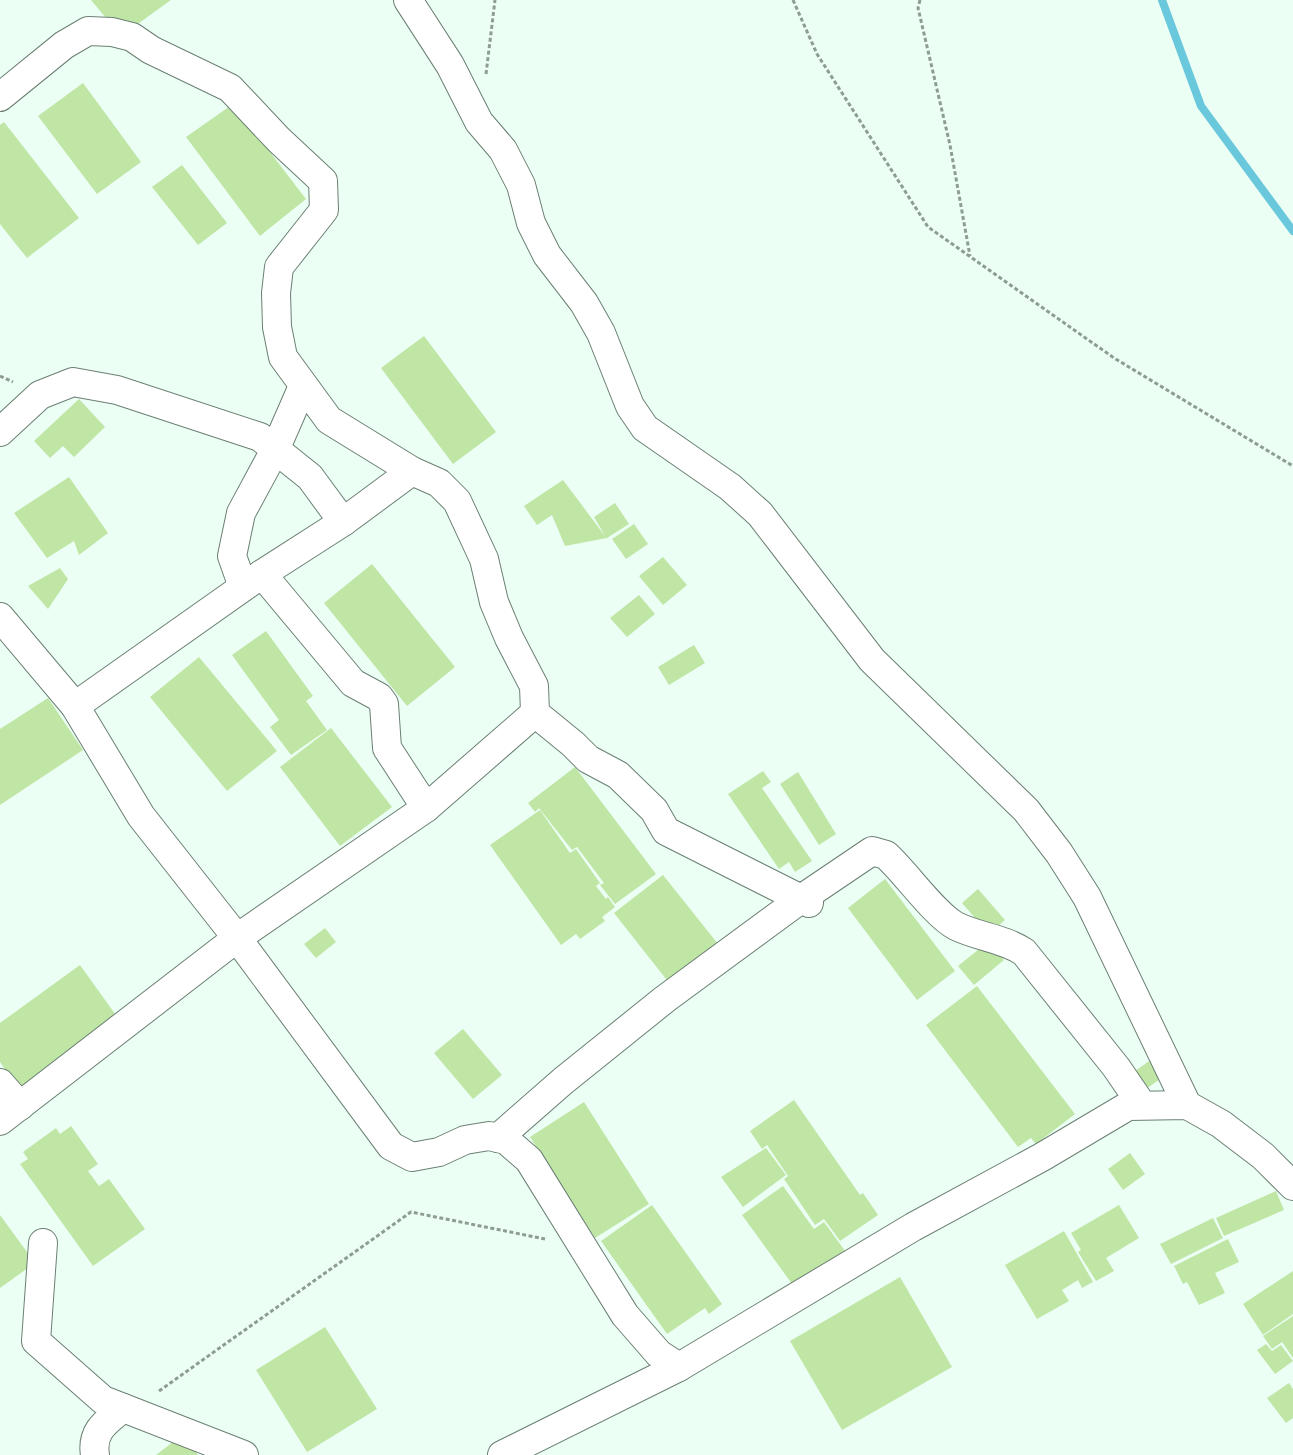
<svg xmlns="http://www.w3.org/2000/svg" width="1293" height="1455" font-family="Ubuntu,sans-serif">
  <rect width="100%" height="100%" fill="#ecfff4"/>
  <g fill="none" stroke-linecap="round" stroke-linejoin="round">
    <path stroke="#6ac8dc" stroke-width="8" d="M1162 0 1201 106 1293 231"/>
  </g>
  <g fill="#c0e6a6">
    <path d="M91 0H171L128 31 111 24Z"/>
    <path d="M83 83 141 162 97 194 38 116Z"/>
    <path d="M233 104 306 199 260 236 186 137Z"/>
    <path d="M4 122 79 218 27 258 0 224V125Z"/>
    <path d="M182 165 227 223 198 245 152 187Z"/>
    <path d="M424 336 496 432 453 464 381 368Z"/>
    <path d="M79 399 105 427 74 457 63 446 50 458 34 441Z"/>
    <path d="M69 477 108 533 79 555 74 541 47 558 14 513Z"/>
    <path d="M563 480 605 536 594 517 615 503 629 524 607 538 565 546 552 515 537 525 524 506Z"/>
    <path d="M634 524 648 544 626 559 612 539Z"/>
    <path d="M663 557 687 585 663 605 639 576Z"/>
    <path d="M372 564 455 667 407 706 324 603Z"/>
    <path d="M60 568 68 579 48 609 28 586Z"/>
    <path d="M639 595 655 614 627 637 610 618Z"/>
    <path d="M266 631 313 696 306 701 327 730 291 755 270 727 279 720 232 655Z"/>
    <path d="M694 645 705 663 669 685 658 667Z"/>
    <path d="M199 657 277 751 227 791 150 697Z"/>
    <path d="M48 698 83 750 0 805V729Z"/>
    <path d="M331 728 392 807 340 846 280 767Z"/>
    <path d="M575 767 656 874 615 904 600 885 604 883 577 847 572 850 539 808 535 812 528 803Z"/>
    <path d="M763 771 771 782 762 788 812 861 795 872 789 862 779 869 728 794Z"/>
    <path d="M798 772 836 834 819 845 780 784Z"/>
    <path d="M540 810 570 853 576 849 600 883 596 886 606 899 608 897 615 907 602 917 605 921 580 939 576 934 561 945 490 845Z"/>
    <path d="M663 875 730 959 681 998 614 913Z"/>
    <path d="M885 879 955 971 917 1000 848 908Z"/>
    <path d="M978 889 1005 920 989 934 962 903Z"/>
    <path d="M325 928 336 942 316 958 304 944Z"/>
    <path d="M989 941 1004 960 974 985 958 966Z"/>
    <path d="M80 965 118 1018 20 1090 0 1062V1023Z"/>
    <path d="M977 986 1075 1114 1036 1144 1031 1138 1018 1147 926 1025Z"/>
    <path d="M463 1029 502 1075 473 1099 434 1053Z"/>
    <path d="M1152 1059 1163 1077 1146 1089 1135 1071Z"/>
    <path d="M794 1100 860 1195 863 1193 878 1215 840 1241 824 1219 815 1225 784 1179 788 1176 767 1145 762 1149 750 1131Z"/>
    <path d="M584 1102 649 1204 595 1238 530 1137Z"/>
    <path d="M71 1126 98 1164 88 1171 99 1186 109 1179 145 1229 93 1266 20 1164 28 1159 23 1152 56 1128 60 1134Z"/>
    <path d="M766 1148 786 1175 743 1207 721 1177Z"/>
    <path d="M1130 1153 1145 1174 1123 1190 1108 1169Z"/>
    <path d="M783 1186 814 1229 824 1222 851 1259 795 1288 742 1215Z"/>
    <path d="M1276 1191 1284 1210 1224 1236 1216 1218Z"/>
    <path d="M652 1205 722 1304 709 1314 705 1308 667 1334 601 1241Z"/>
    <path d="M1119 1205 1139 1238 1106 1258 1114 1271 1096 1281 1078 1252 1081 1250 1071 1233Z"/>
    <path d="M0 1215 35 1263 0 1288Z"/>
    <path d="M1213 1218 1223 1238 1171 1264 1160 1244Z"/>
    <path d="M1064 1231 1093 1282 1082 1288 1078 1280 1062 1290 1069 1301 1037 1319 1005 1265Z"/>
    <path d="M1228 1239 1239 1262 1215 1273 1225 1293 1199 1305 1187 1282 1183 1284 1174 1266Z"/>
    <path d="M1293 1271V1314L1263 1335 1243 1304Z"/>
    <path d="M900 1277 952 1367 842 1430 790 1341Z"/>
    <path d="M1293 1316V1358L1282 1342 1272 1349 1263 1336Z"/>
    <path d="M325 1327 377 1409 307 1452 256 1370Z"/>
    <path d="M1266 1344 1272 1351 1281 1345 1293 1361 1275 1374 1257 1350Z"/>
    <path d="M1289 1383 1293 1389V1418L1286 1423 1267 1398Z"/>
    <path d="M182 1435 198 1455H156Z"/>
  </g>
  <g fill="none" stroke-linecap="round" stroke-linejoin="round">
    <defs>
      <g id="minor">
        <path d="M408 0 450 65 479 122 503 150 521 185 531 223 547 255 584 303 601 333 630 406 645 428 730 487 760 514 872 660 1026 810 1059 853 1087 897 1187 1105"/>
        <path d="M0 97 64 45 88 31 112 32 132 37 151 50 230 88 279 140 323 181 324 210 279 267 276 293 277 327 283 357 329 420 412 471 439 483 457 501 484 559 494 602 509 638 534 686 535 713 573 744 588 759 618 775 654 810 666 831 809 903"/>
        <path d="M0 432 40 395 73 382 117 390 260 437 310 477 343 522"/>
        <path d="M262 574 353 683 379 697 384 704 387 748 426 808"/>
        <path d="M243 587 232 556 241 513 275 450 303 386"/>
        <path d="M0 617 75 706 141 816 237 938 391 1146 412 1157 439 1152 465 1140 489 1136 506 1140 529 1160 625 1315 659 1354 679 1367 913 1227 1042 1157 1128 1106 1187 1105 1221 1124 1263 1156 1293 1186"/>
        <path d="M75 706 262 574 343 522 412 471"/>
        <path d="M0 1083 20 1106"/>
        <path d="M0 1121 237 938 426 808 535 713"/>
        <path d="M498 1138 563 1081 665 999 801 899 872 851 886 855C906 873 935 915 956 926 978 937 1003 938 1024 952L1116 1067 1142 1105"/>
        <path d="M43 1243 36 1341 103 1400 244 1455"/>
        <path d="M95 1455C91 1431 106 1422 123 1408"/>
        <path d="M502 1455 679 1367"/>
      </g>
    </defs>
    <use href="#minor" stroke="#6b7f73" stroke-width="30"/>
    <g stroke="#8e9c94" stroke-width="3" stroke-dasharray="4 2.5" stroke-linecap="butt">
      <path d="M793 0 817 54 928 227 1114 358 1293 466"/>
      <path d="M920 0 918 8 950 145 970 256"/>
      <path d="M486 74 495 0"/>
      <path d="M0 376 13 382"/>
      <path d="M159 1391 411 1212 545 1239"/>
    </g>
    <use href="#minor" stroke="#fff" stroke-width="28"/>
  </g>
</svg>
